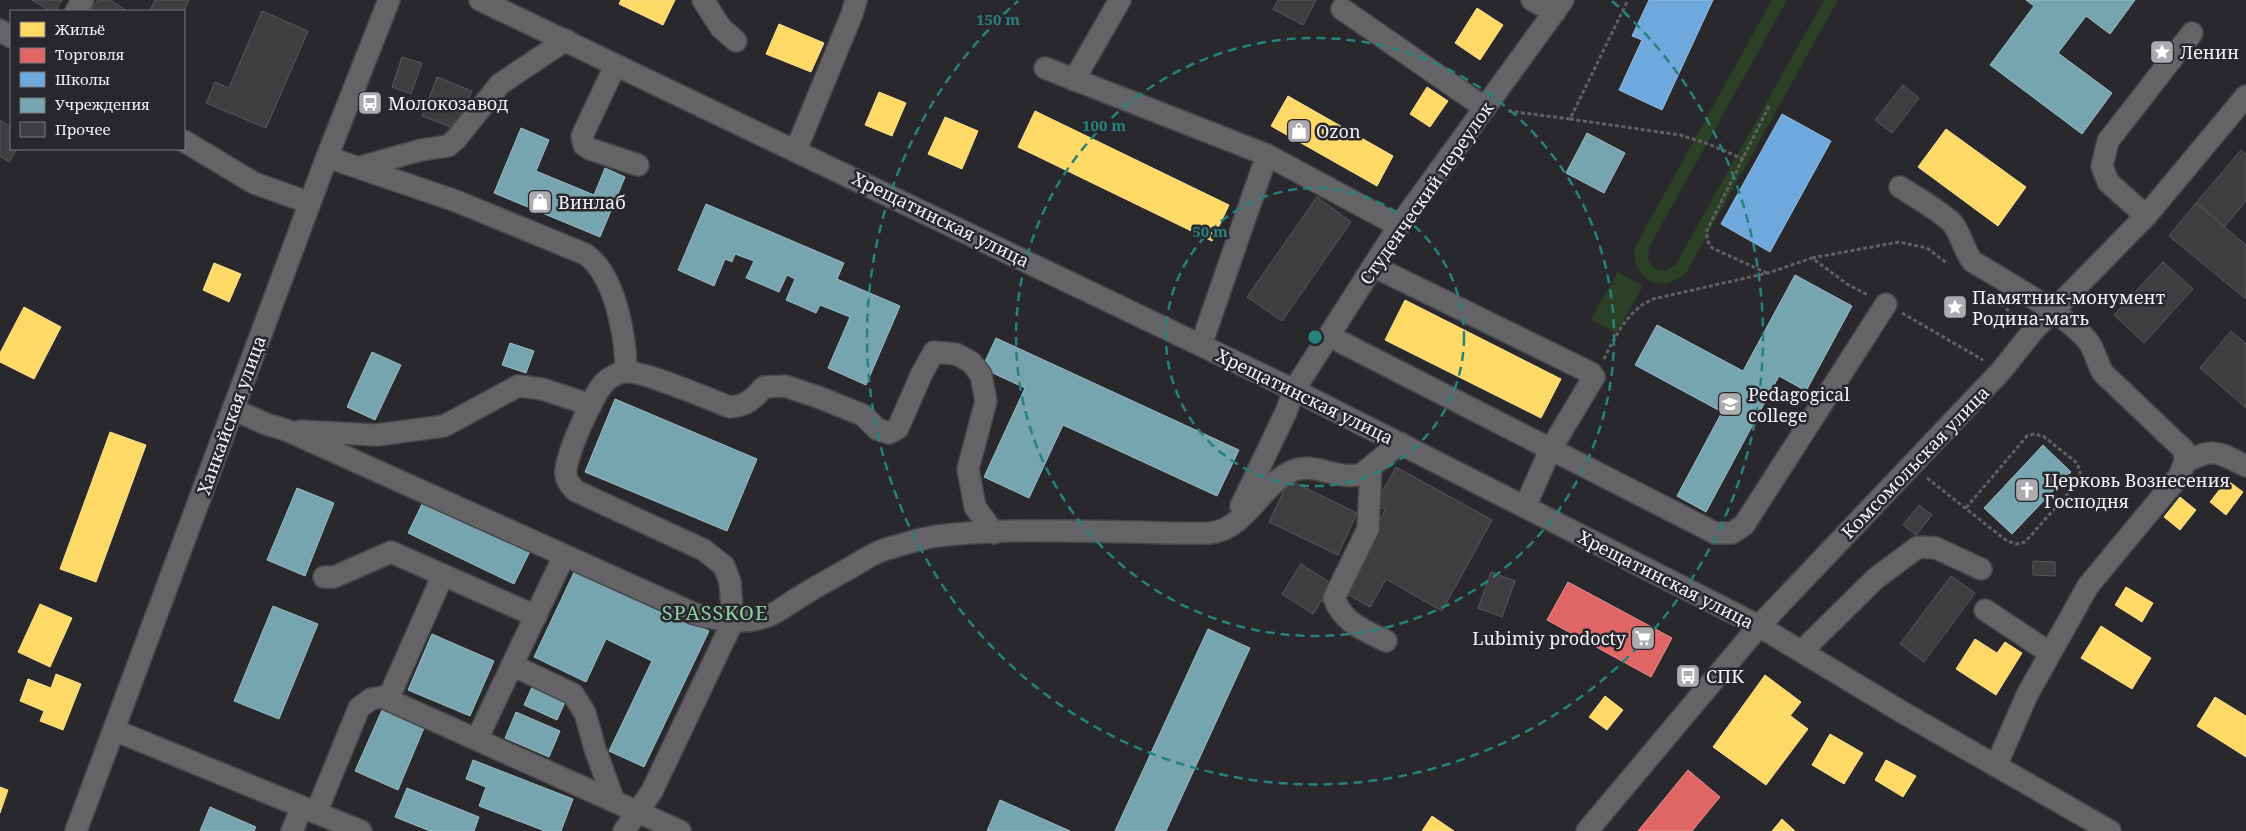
<svg xmlns="http://www.w3.org/2000/svg" width="2246" height="831" font-family="'Noto Serif',serif">
  <rect width="100%" height="100%" fill="#29282c"/>
  <g fill="#2b4025">
    <path d="M1772 0H1787L1651 244C1644 258 1650 273 1668 270L1676 264 1824 0H1838L1686 273C1661 295 1631 280 1635 247Z"/>
    <path d="M1618 272 1643 286 1616 334 1591 319Z"/>
  </g>
  <g fill="#ffd966" stroke="#fbe091">
    <path d="M621 0H675L663 25 619 4Z"/>
    <path d="M1477 8 1503 25 1480 60 1455 43Z"/>
    <path d="M779 24 824 43 811 72 766 54Z"/>
    <path d="M1427 87 1448 101 1430 127 1410 114Z"/>
    <path d="M879 92 906 103 892 136 865 125Z"/>
    <path d="M1288 96 1393 156 1377 186 1271 126Z"/>
    <path d="M1035 111 1229 205 1212 241 1018 147Z"/>
    <path d="M945 117 978 131 962 169 928 154Z"/>
    <path d="M1946 129 2026 187 1998 226 1918 167Z"/>
    <path d="M214 263 241 274 229 302 203 290Z"/>
    <path d="M1405 300 1561 379 1541 418 1385 340Z"/>
    <path d="M24 307 61 327 34 379 0 362V353Z"/>
    <path d="M110 432 146 445 96 582 60 569Z"/>
    <path d="M2227 480 2243 492 2226 515 2210 502Z"/>
    <path d="M2180 497 2196 510 2180 530 2164 517Z"/>
    <path d="M2126 587 2153 603 2142 622 2115 605Z"/>
    <path d="M40 604 72 618 50 667 18 652Z"/>
    <path d="M2101 626 2151 658 2132 689 2081 658Z"/>
    <path d="M1975 639 1997 653 2005 642 2022 653 1996 695 1956 669Z"/>
    <path d="M56 674 81 684 63 730 40 721 44 711 20 701 28 679 51 688Z"/>
    <path d="M1765 675 1801 702 1790 716 1755 689Z"/>
    <path d="M1755 689 1808 729 1766 785 1713 747Z"/>
    <path d="M1605 696 1623 710 1607 730 1589 717Z"/>
    <path d="M2215 697 2246 716V757L2197 726Z"/>
    <path d="M1830 734 1863 753 1844 784 1812 765Z"/>
    <path d="M1886 760 1916 776 1903 797 1875 780Z"/>
    <path d="M0 787 8 790 0 813Z"/>
    <path d="M1432 816 1454 831H1422Z"/>
    <path d="M1782 819 1795 831H1772Z"/>
  </g>
  <g fill="#e06666" stroke="#e59091">
    <path d="M1568 582 1672 638 1651 677 1547 620Z"/>
    <path d="M1688 770 1720 797 1692 831H1638Z"/>
  </g>
  <g fill="#6fa8dc" stroke="#96bee4">
    <path d="M1649 0H1713L1662 110 1619 90 1642 40 1632 36Z"/>
    <path d="M1782 114 1831 141 1770 252 1721 224Z"/>
  </g>
  <g fill="#76a5af" stroke="#9bbcc4">
    <path d="M2026 0H2135L2110 34 2086 16 2058 53 2112 93 2082 134 1990 65 2034 6Z"/>
    <path d="M521 128 549 140 536 171 594 195 605 168 625 177 600 237 494 193Z"/>
    <path d="M1587 133 1625 153 1604 193 1566 173Z"/>
    <path d="M706 204 844 263 837 279 900 306 866 385 828 368 850 317 820 305 816 313 786 300 795 279 787 275 779 292 746 278 754 261 735 254 732 262 725 259 714 286 678 270Z"/>
    <path d="M1795 275 1852 306 1806 391 1779 376 1706 512 1677 496 1722 412 1635 365 1657 325 1743 371Z"/>
    <path d="M996 338 1239 450 1217 496 1063 425 1029 498 984 477 1025 388 982 368Z"/>
    <path d="M510 343 534 351 526 373 502 365Z"/>
    <path d="M372 352 401 365 375 420 347 407Z"/>
    <path d="M615 399 757 459 727 531 585 472Z"/>
    <path d="M2043 445 2071 472 2012 534 1984 508Z"/>
    <path d="M297 488 334 503 305 576 267 560Z"/>
    <path d="M425 498 531 549 514 584 408 533Z"/>
    <path d="M576 568 709 631 644 767 609 751 652 661 606 639 586 682 534 657Z"/>
    <path d="M273 606 318 624 279 719 234 701Z"/>
    <path d="M1208 629 1250 648 1166 831H1115Z"/>
    <path d="M432 634 494 661 470 716 408 690Z"/>
    <path d="M532 687 565 702 557 720 524 705Z"/>
    <path d="M382 710 424 728 398 790 355 771Z"/>
    <path d="M516 712 560 731 549 757 505 738Z"/>
    <path d="M473 760 573 799 561 831H545L479 806 486 787 466 779Z"/>
    <path d="M407 788 479 817 474 831H430L395 817Z"/>
    <path d="M1000 800 1070 831H987Z"/>
    <path d="M210 807 256 827 254 831H200Z"/>
  </g>
  <g fill="#3f3d40" stroke="#585759">
    <path d="M32 0H62L55 11H50Z"/>
    <path d="M98 0H110L127 11H91Z"/>
    <path d="M155 0H189L184 12 150 11Z"/>
    <path d="M1278 0H1316L1303 25 1273 9Z"/>
    <path d="M262 11 308 31 266 128 206 103 215 82 229 88Z"/>
    <path d="M402 57 422 63 411 94 392 87Z"/>
    <path d="M437 77 472 91 456 129 422 116Z"/>
    <path d="M1903 85 1919 98 1892 133 1875 120Z"/>
    <path d="M0 120 11 127V149H17L9 162 0 156Z"/>
    <path d="M2241 150 2246 154V201L2224 227 2196 203Z"/>
    <path d="M1317 197 1351 222 1282 321 1247 297Z"/>
    <path d="M2196 203 2246 245V299L2169 236Z"/>
    <path d="M2163 262 2193 289 2144 343 2114 315Z"/>
    <path d="M2231 331 2246 344V408L2200 368Z"/>
    <path d="M1396 467 1492 520 1442 611 1386 579 1370 607 1342 591 1385 510 1375 504Z"/>
    <path d="M1289 480 1357 513 1338 555 1269 522Z"/>
    <path d="M1919 505 1932 515 1916 535 1903 525Z"/>
    <path d="M2033 561 2055 562V576L2033 575Z"/>
    <path d="M1301 564 1332 584 1313 614 1282 594Z"/>
    <path d="M1491 572 1515 581 1502 617 1478 608Z"/>
    <path d="M1951 576 1975 593 1924 662 1900 644Z"/>
  </g>
  <g fill="none" stroke-linecap="round" stroke-linejoin="round">
    <defs>
      <g id="minor">
        <path d="M480 0 1294 390 1525 507 1759 626 1902 712 2110 831"/>
        <path d="M703 0 721 28 736 41"/>
        <path d="M1532 0 1555 12"/>
        <path d="M1342 9 1485 108"/>
        <path d="M76 11 83 0"/>
        <path d="M0 30 11 37"/>
        <path d="M615 66 582 136 584 145 590 149 638 165"/>
        <path d="M1045 68 1267 155 1399 226"/>
        <path d="M1074 80 1120 0"/>
        <path d="M184 141 254 183 310 203"/>
        <path d="M796 150 852 14 856 0"/>
        <path d="M327 157 456 201 585 254C615 274 626 337 626 371"/>
        <path d="M360 167 421 150 448 146 456 139 500 84 566 40"/>
        <path d="M1900 187C1914 196 1942 212 1952 223 1962 235 1963 249 1972 261 2001 279 2073 318 2090 344 2095 353 2098 364 2103 373L2184 450 2185 462 2179 476 2088 586 2027 695 1996 766"/>
        <path d="M2146 216 2108 182 2102 166 2108 141 2192 33"/>
        <path d="M1373 266 1591 373 1594 377 1550 450 1525 507"/>
        <path d="M1329 336 1715 533H1732L1744 525 1886 304"/>
        <path d="M1201 345 1267 155"/>
        <path d="M233 409 266 424 286 430 695 614C718 620 742 625 765 617 776 614 788 604 798 598 815 587 832 578 850 568 860 562 872 554 883 550 901 545 920 538 938 536 1004 528 1072 531 1138 532 1161 533 1186 534 1209 533 1246 530 1260 485 1292 471 1314 461 1337 481 1362 474L1400 443"/>
        <path d="M300 431 377 435 444 426 518 386 542 389 591 405"/>
        <path d="M2185 462C2215 447 2217 452 2246 466"/>
        <path d="M1371 467 1368 529 1334 598C1343 623 1364 630 1386 641"/>
        <path d="M1241 506 1286 412 1294 390 1399 226 1563 0"/>
        <path d="M324 577H334L391 552 536 616"/>
        <path d="M1985 610 2050 653"/>
        <path d="M1802 651 1875 579 1918 547 1936 548 1981 569"/>
        <path d="M512 665 573 694 585 713 595 749 614 801"/>
        <path d="M388 699 443 575"/>
        <path d="M114 730 361 831"/>
        <path d="M477 739 564 556"/>
        <path d="M316 813 359 708 371 699 382 697 680 831"/>
        <path d="M76 831 327 157 389 0"/>
        <path d="M292 831 302 807"/>
        <path d="M624 831 652 791 733 621 730 582 724 566 704 550 576 491C571 486 567 482 566 475 563 460 594 392 605 382 610 377 619 372 626 372 641 370 711 400 730 407 747 406 753 399 764 387L785 386 818 397 863 415 877 429 889 433 898 428 922 373 934 352 956 354 971 362 981 375 986 401 968 469 975 507 994 533"/>
        <path d="M1587 831 1759 626 2001 371 2033 331 2146 216 2246 96"/>
      </g>
    </defs>
    <use href="#minor" stroke="#474749" stroke-width="24"/>
    <g stroke="#606063" stroke-width="3" stroke-dasharray="4 2.5" stroke-linecap="butt">
      <path d="M1508 111 1570 119 1628 0"/>
      <path d="M1570 119 1680 135 1706 143 1743 159"/>
      <path d="M1812 258 1899 242 1927 248 1948 264"/>
      <path d="M1767 273 1712 248 1707 240V230L1769 106"/>
      <path d="M2001 304 2017 318"/>
      <path d="M1902 313 1983 360"/>
      <path d="M1604 359C1616 335 1628 310 1653 299L1768 273 1812 258 1847 284 1868 295"/>
      <path d="M1927 478 2007 541 2017 544 2025 542 2079 481 2080 472 2077 463 2043 436 2034 434 2027 436 1966 508"/>
    </g>
    <use href="#minor" stroke="#646467" stroke-width="21"/>
  </g>
  <g fill="none" stroke="#26827c" stroke-width="2.5" stroke-dasharray="9 6">
    <circle cx="1315" cy="337" r="149"/>
    <circle cx="1315" cy="337" r="299"/>
    <path d="M1612 1A448 448 0 1 1 1018 1"/>
  </g>
  <defs>
    <symbol id="sight-square" viewBox="-11 -11 22 22"><rect x="-9" y="-9" width="18" height="18" rx="4" fill="#acabaf" stroke="#28272d"/><path d="M0-6L1.8-2.2L6-1.7L2.9 1.2L3.7 5.4L0 3.3L-3.7 5.4L-2.9 1.2L-6-1.7L-1.8-2.2Z" fill="#fff"/></symbol>
    <symbol id="bus-square" viewBox="-11 -11 22 22"><rect x="-9" y="-9" width="18" height="18" rx="4" fill="#acabaf" stroke="#28272d"/><path d="M-5-6H5V4H4V6H2V4H-2V6H-4V4H-5ZM-3.5-4V0h7V-4ZM-3.5 1.2v1.5H-2V1.2ZM2 1.2v1.5H3.5V1.2Z" fill="#fff"/></symbol>
    <symbol id="shop-square" viewBox="-11 -11 22 22"><rect x="-9" y="-9" width="18" height="18" rx="4" fill="#acabaf" stroke="#28272d"/><path d="M-5-2.5h2.3a2.7 3.5 0 0 1 5.4 0H5L5.5 6h-11ZM-1.5-2.5h3a1.5 2.3 0 0 0-3 0Z" fill="#fff"/></symbol>
    <symbol id="university-square" viewBox="-11 -11 22 22"><rect x="-9" y="-9" width="18" height="18" rx="4" fill="#acabaf" stroke="#28272d"/><path d="M0-5L7-2L0 1L-7-2ZM-4 1L0 2.5L4 1V4Q0 6-4 4Z" fill="#fff"/></symbol>
    <symbol id="church-square" viewBox="-11 -11 22 22"><rect x="-9" y="-9" width="18" height="18" rx="4" fill="#acabaf" stroke="#28272d"/><path d="M-1.2-6h2.4v3.5h3.3v2.4h-3.3V6h-2.4V-.1h-3.3v-2.4h3.3Z" fill="#fff"/></symbol>
    <symbol id="supermarket-square" viewBox="-11 -11 22 22"><rect x="-9" y="-9" width="18" height="18" rx="4" fill="#acabaf" stroke="#28272d"/><path d="M-6-5.5h2.5l.6 2H6L4.5 2H-2.5L-4.4-4H-6ZM-1.5 3.2a1.3 1.3 0 1 0 .1 0ZM3 3.2a1.3 1.3 0 1 0 .1 0Z" fill="#fff"/></symbol>
  </defs>
  <g fill-rule="evenodd">
    <use href="#sight-square" x="2148" y="38" width="28" height="28"/>
    <use href="#bus-square" x="356" y="89" width="28" height="28"/>
    <use href="#shop-square" x="1285" y="117" width="28" height="28"/>
    <use href="#shop-square" x="526" y="188" width="28" height="28"/>
    <use href="#sight-square" x="1941" y="293" width="28" height="28"/>
    <use href="#university-square" x="1716" y="390" width="28" height="28"/>
    <use href="#church-square" x="2013" y="476" width="28" height="28"/>
    <use href="#supermarket-square" x="1629" y="624" width="28" height="28"/>
    <use href="#bus-square" x="1674" y="662" width="28" height="28"/>
  </g>
  <g text-anchor="middle" dominant-baseline="central" stroke-width="5" stroke-linejoin="round" paint-order="stroke">
    <g font-size="18" fill="#f2f1f5" stroke="#28272d" text-anchor="start">
      <text x="2180" y="52">Ленин</text>
      <text x="388" y="103">Молокозавод</text>
      <text x="1316" y="131">Ozon</text>
      <text x="558" y="202">Винлаб</text>
      <text x="1972" y="297">Памятник-монумент<tspan x="1972" dy="21">Родина-мать</tspan></text>
      <text x="1748" y="394">Pedagogical<tspan x="1748" dy="21">college</tspan></text>
      <text x="2044" y="480">Церковь Вознесения<tspan x="2044" dy="21">Господня</tspan></text>
      <text x="1626" y="638" text-anchor="end">Lubimiy prodocty</text>
      <text x="1706" y="676">СПК</text>
    </g>
    <g font-size="18" fill="#f2f1f5" stroke="#28272d">
      <text transform="translate(1426 193) rotate(-55)">Студенческий переулок</text>
      <text transform="translate(941 219) rotate(26)">Хрещатинская улица</text>
      <text transform="translate(1305 396) rotate(26)">Хрещатинская улица</text>
      <text transform="translate(231 415) rotate(-70)">Ханкайская улица</text>
      <text transform="translate(1915 462) rotate(-46)">Комсомольская улица</text>
      <text transform="translate(1666 579) rotate(27)">Хрещатинская улица</text>
    </g>
    <g font-size="20" letter-spacing="1" fill="#8bd2a1" stroke="#28272d">
      <text x="715" y="612">SPASSKOE</text>
    </g>
  </g>
  <circle cx="1315" cy="337" r="8" fill="#26827c" stroke="#28272d" stroke-width="2.5"/>
  <g font-size="15" text-anchor="middle" font-weight="bold" fill="#26827c" stroke="#28272d" stroke-width="5" stroke-linejoin="round" paint-order="stroke">
    <text x="998" y="25">150 m</text>
    <text x="1104" y="131">100 m</text>
    <text x="1210" y="237">50 m</text>
  </g>
  <rect x="10" y="10" width="175" height="140" fill="#28272d" stroke="#79787d"/>
  <rect x="20" y="22" width="25" height="15" fill="#ffd966" stroke="#79787d"/>
  <text x="55" y="35" font-size="15" fill="#f2f1f5">Жильё</text>
  <rect x="20" y="48" width="25" height="15" fill="#e06666" stroke="#79787d"/>
  <text x="55" y="60" font-size="15" fill="#f2f1f5">Торговля</text>
  <rect x="20" y="72" width="25" height="15" fill="#6fa8dc" stroke="#79787d"/>
  <text x="55" y="85" font-size="15" fill="#f2f1f5">Школы</text>
  <rect x="20" y="98" width="25" height="15" fill="#76a5af" stroke="#79787d"/>
  <text x="55" y="110" font-size="15" fill="#f2f1f5">Учреждения</text>
  <rect x="20" y="122" width="25" height="15" fill="#3f3d40" stroke="#79787d"/>
  <text x="55" y="135" font-size="15" fill="#f2f1f5">Прочее</text>
</svg>
